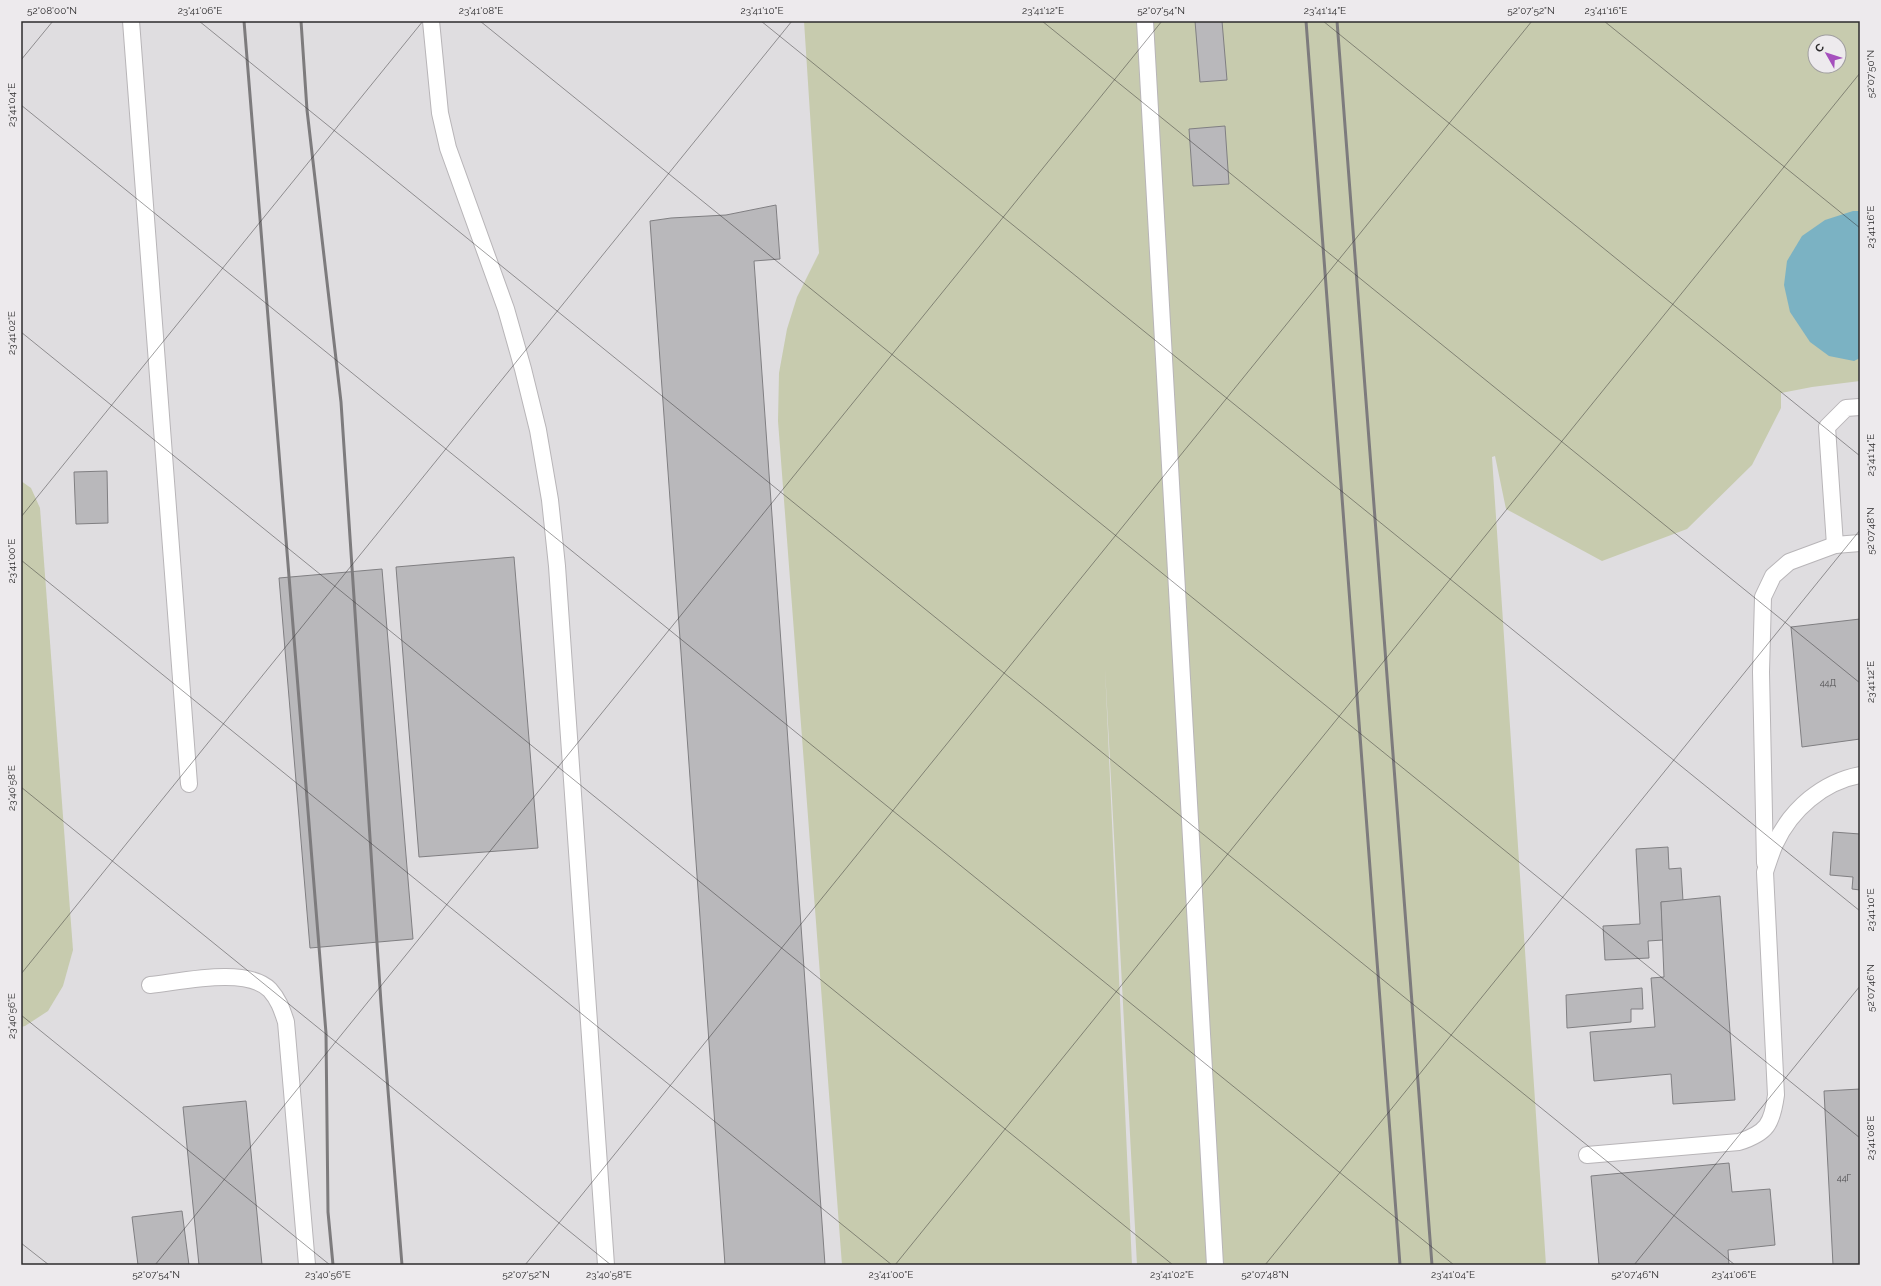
<svg xmlns="http://www.w3.org/2000/svg" width="1881" height="1286" font-family="Raleway,sans-serif">
  <rect width="100%" height="100%" fill="#dfdde0"/>
  <g fill="#c7cbae" fill-rule="evenodd">
    <path d="M804 21H1860V381L1812 387 1781 393V408L1752 465 1687 529 1602 561 1506 509 1495 456 1492 457 1546 1265H1137L1105 668 1132 1265H842L778 421 779 373 787 329 797 297 819 253ZM1815 42H1839V66H1815Z"/>
    <path d="M21 481 31 488 40 508 73 950 63 986 48 1011 25 1026 21 1027Z"/>
  </g>
  <path fill="#7bb2c3" d="M1853 211H1860V358L1854 361 1829 356 1810 342 1790 312 1784 285 1787 261 1802 236 1825 220Z"/>
  <g fill="#b9b8bb" stroke="#807f82">
    <path d="M1195 21H1222L1227 80 1200 82Z"/>
    <path d="M1225 126 1229 184 1193 186 1189 129Z"/>
    <path d="M776 205 780 259 754 261 825 1265H725L650 221 671 218 726 215Z"/>
    <path d="M107 471 108 523 76 524 74 472Z"/>
    <path d="M514 557 538 848 419 857 396 567Z"/>
    <path d="M382 569 413 939 310 948 279 578Z"/>
    <path d="M1860 619V739L1802 747 1791 627Z"/>
    <path d="M1833 832 1860 834V890L1852 889 1853 877 1830 875Z"/>
    <path d="M1668 847 1669 869 1681 868 1683 901 1661 902 1663 940 1648 941 1649 958 1605 960 1603 926 1640 924 1636 849Z"/>
    <path d="M1720 896 1735 1100 1673 1104 1671 1074 1594 1081 1590 1032 1655 1027 1651 978 1664 977 1661 902Z"/>
    <path d="M1642 988 1643 1009H1631V1022L1567 1028 1566 995Z"/>
    <path d="M1860 1089V1265H1833L1824 1091Z"/>
    <path d="M246 1101 262 1265H199L183 1107Z"/>
    <path d="M1729 1163 1732 1192 1770 1189 1775 1245 1728 1250 1729 1265H1599L1591 1176Z"/>
    <path d="M182 1211 189 1265H138L132 1217Z"/>
  </g>
  <g fill="none" stroke-linecap="round" stroke-linejoin="round">
    <defs>
      <g id="lane">
        <path d="M131 21 189 784"/>
        <path d="M431 21 440 113 448 148 506 309 523 369 538 430 550 500 557 566 606 1265"/>
        <path d="M1145 21 1215 1265"/>
        <path d="M1835 545 1827 427 1846 408 1860 407"/>
        <path d="M1765 863 1761 672 1763 597 1773 576 1789 562 1835 545 1860 543"/>
        <path d="M150 985C180 982 247 966 270 990 279 1000 282 1010 286 1022L307 1265"/>
        <path d="M1587 1155 1739 1142C1767 1133 1772 1124 1776 1095L1765 872C1768 863 1771 853 1775 844 1791 809 1823 782 1860 775"/>
      </g>
    </defs>
    <use href="#lane" stroke="#b8b5b8" stroke-width="18"/>
    <use href="#lane" stroke="#fff" stroke-width="16"/>
    <g stroke="#7d7b7d" stroke-width="3">
      <path d="M244 21 326 1033 328 1212 333 1265"/>
      <path d="M301 21 307 110 341 402 381 1003 402 1265"/>
      <path d="M1306 21 1400 1265"/>
      <path d="M1337 21 1432 1265"/>
    </g>
  </g>
  <path fill="none" stroke="#2c2b2c" stroke-width="1" stroke-opacity="0.45" d="M199 21 1735 1265M480 21 1860 1138M761 21 1860 911M1042 21 1860 683M1323 21 1860 456M1604 21 1860 228M21 60 53 21M21 105 1454 1265M21 332 1173 1265M21 517 423 21M21 560 892 1265M21 787 611 1265M21 974 792 21M21 1015 330 1265M21 1243 49 1265M155 1265 1162 21M525 1265 1532 21M895 1265 1860 73M1265 1265 1860 530M1634 1265 1860 986"/>
  <g text-anchor="middle" dominant-baseline="central" stroke-width="3.5" stroke-linejoin="round" paint-order="stroke">
    <g font-size="9" fill="#4f4e50">
      <text x="1828" y="683">44Д</text>
      <text x="1844" y="1178">44Г</text>
    </g>
  </g>
  <rect width="1881" height="1286" fill="none" stroke="#edeaed" stroke-width="44"/>
  <g transform="translate(1827 54) rotate(309)"><circle r="19" fill="#edeaed" stroke="#a09ea0"/>
  <path d="M0-3L7 15L0 10L-7 15Z" fill="#a54fbd"/>
  <text y="-6" font-size="11" font-weight="bold" text-anchor="middle" fill="#2c2b2c">С</text>
  </g>
  <rect x="22" y="22" width="1837" height="1242" fill="none" stroke="#2c2b2c" stroke-width="1.5"/>
  <g font-size="10" text-anchor="middle" fill="#2c2b2c">
    <text x="52" y="14">52°08'00"N</text>
    <text x="200" y="14">23°41'06"E</text>
    <text x="481" y="14">23°41'08"E</text>
    <text x="762" y="14">23°41'10"E</text>
    <text x="1043" y="14">23°41'12"E</text>
    <text x="1161" y="14">52°07'54"N</text>
    <text x="1325" y="14">23°41'14"E</text>
    <text x="1531" y="14">52°07'52"N</text>
    <text x="1606" y="14">23°41'16"E</text>
    <text transform="translate(1870 74) rotate(-90)" y="4">52°07'50"N</text>
    <text transform="translate(11 105) rotate(-90)" y="4">23°41'04"E</text>
    <text transform="translate(1870 227) rotate(-90)" y="4">23°41'16"E</text>
    <text transform="translate(11 333) rotate(-90)" y="4">23°41'02"E</text>
    <text transform="translate(1870 455) rotate(-90)" y="4">23°41'14"E</text>
    <text transform="translate(1870 531) rotate(-90)" y="4">52°07'48"N</text>
    <text transform="translate(11 561) rotate(-90)" y="4">23°41'00"E</text>
    <text transform="translate(1870 682) rotate(-90)" y="4">23°41'12"E</text>
    <text transform="translate(11 788) rotate(-90)" y="4">23°40'58"E</text>
    <text transform="translate(1870 910) rotate(-90)" y="4">23°41'10"E</text>
    <text transform="translate(1870 988) rotate(-90)" y="4">52°07'46"N</text>
    <text transform="translate(11 1016) rotate(-90)" y="4">23°40'56"E</text>
    <text transform="translate(1870 1138) rotate(-90)" y="4">23°41'08"E</text>
    <text x="156" y="1278">52°07'54"N</text>
    <text x="328" y="1278">23°40'56"E</text>
    <text x="526" y="1278">52°07'52"N</text>
    <text x="609" y="1278">23°40'58"E</text>
    <text x="891" y="1278">23°41'00"E</text>
    <text x="1172" y="1278">23°41'02"E</text>
    <text x="1265" y="1278">52°07'48"N</text>
    <text x="1453" y="1278">23°41'04"E</text>
    <text x="1635" y="1278">52°07'46"N</text>
    <text x="1734" y="1278">23°41'06"E</text>
  </g>
</svg>
